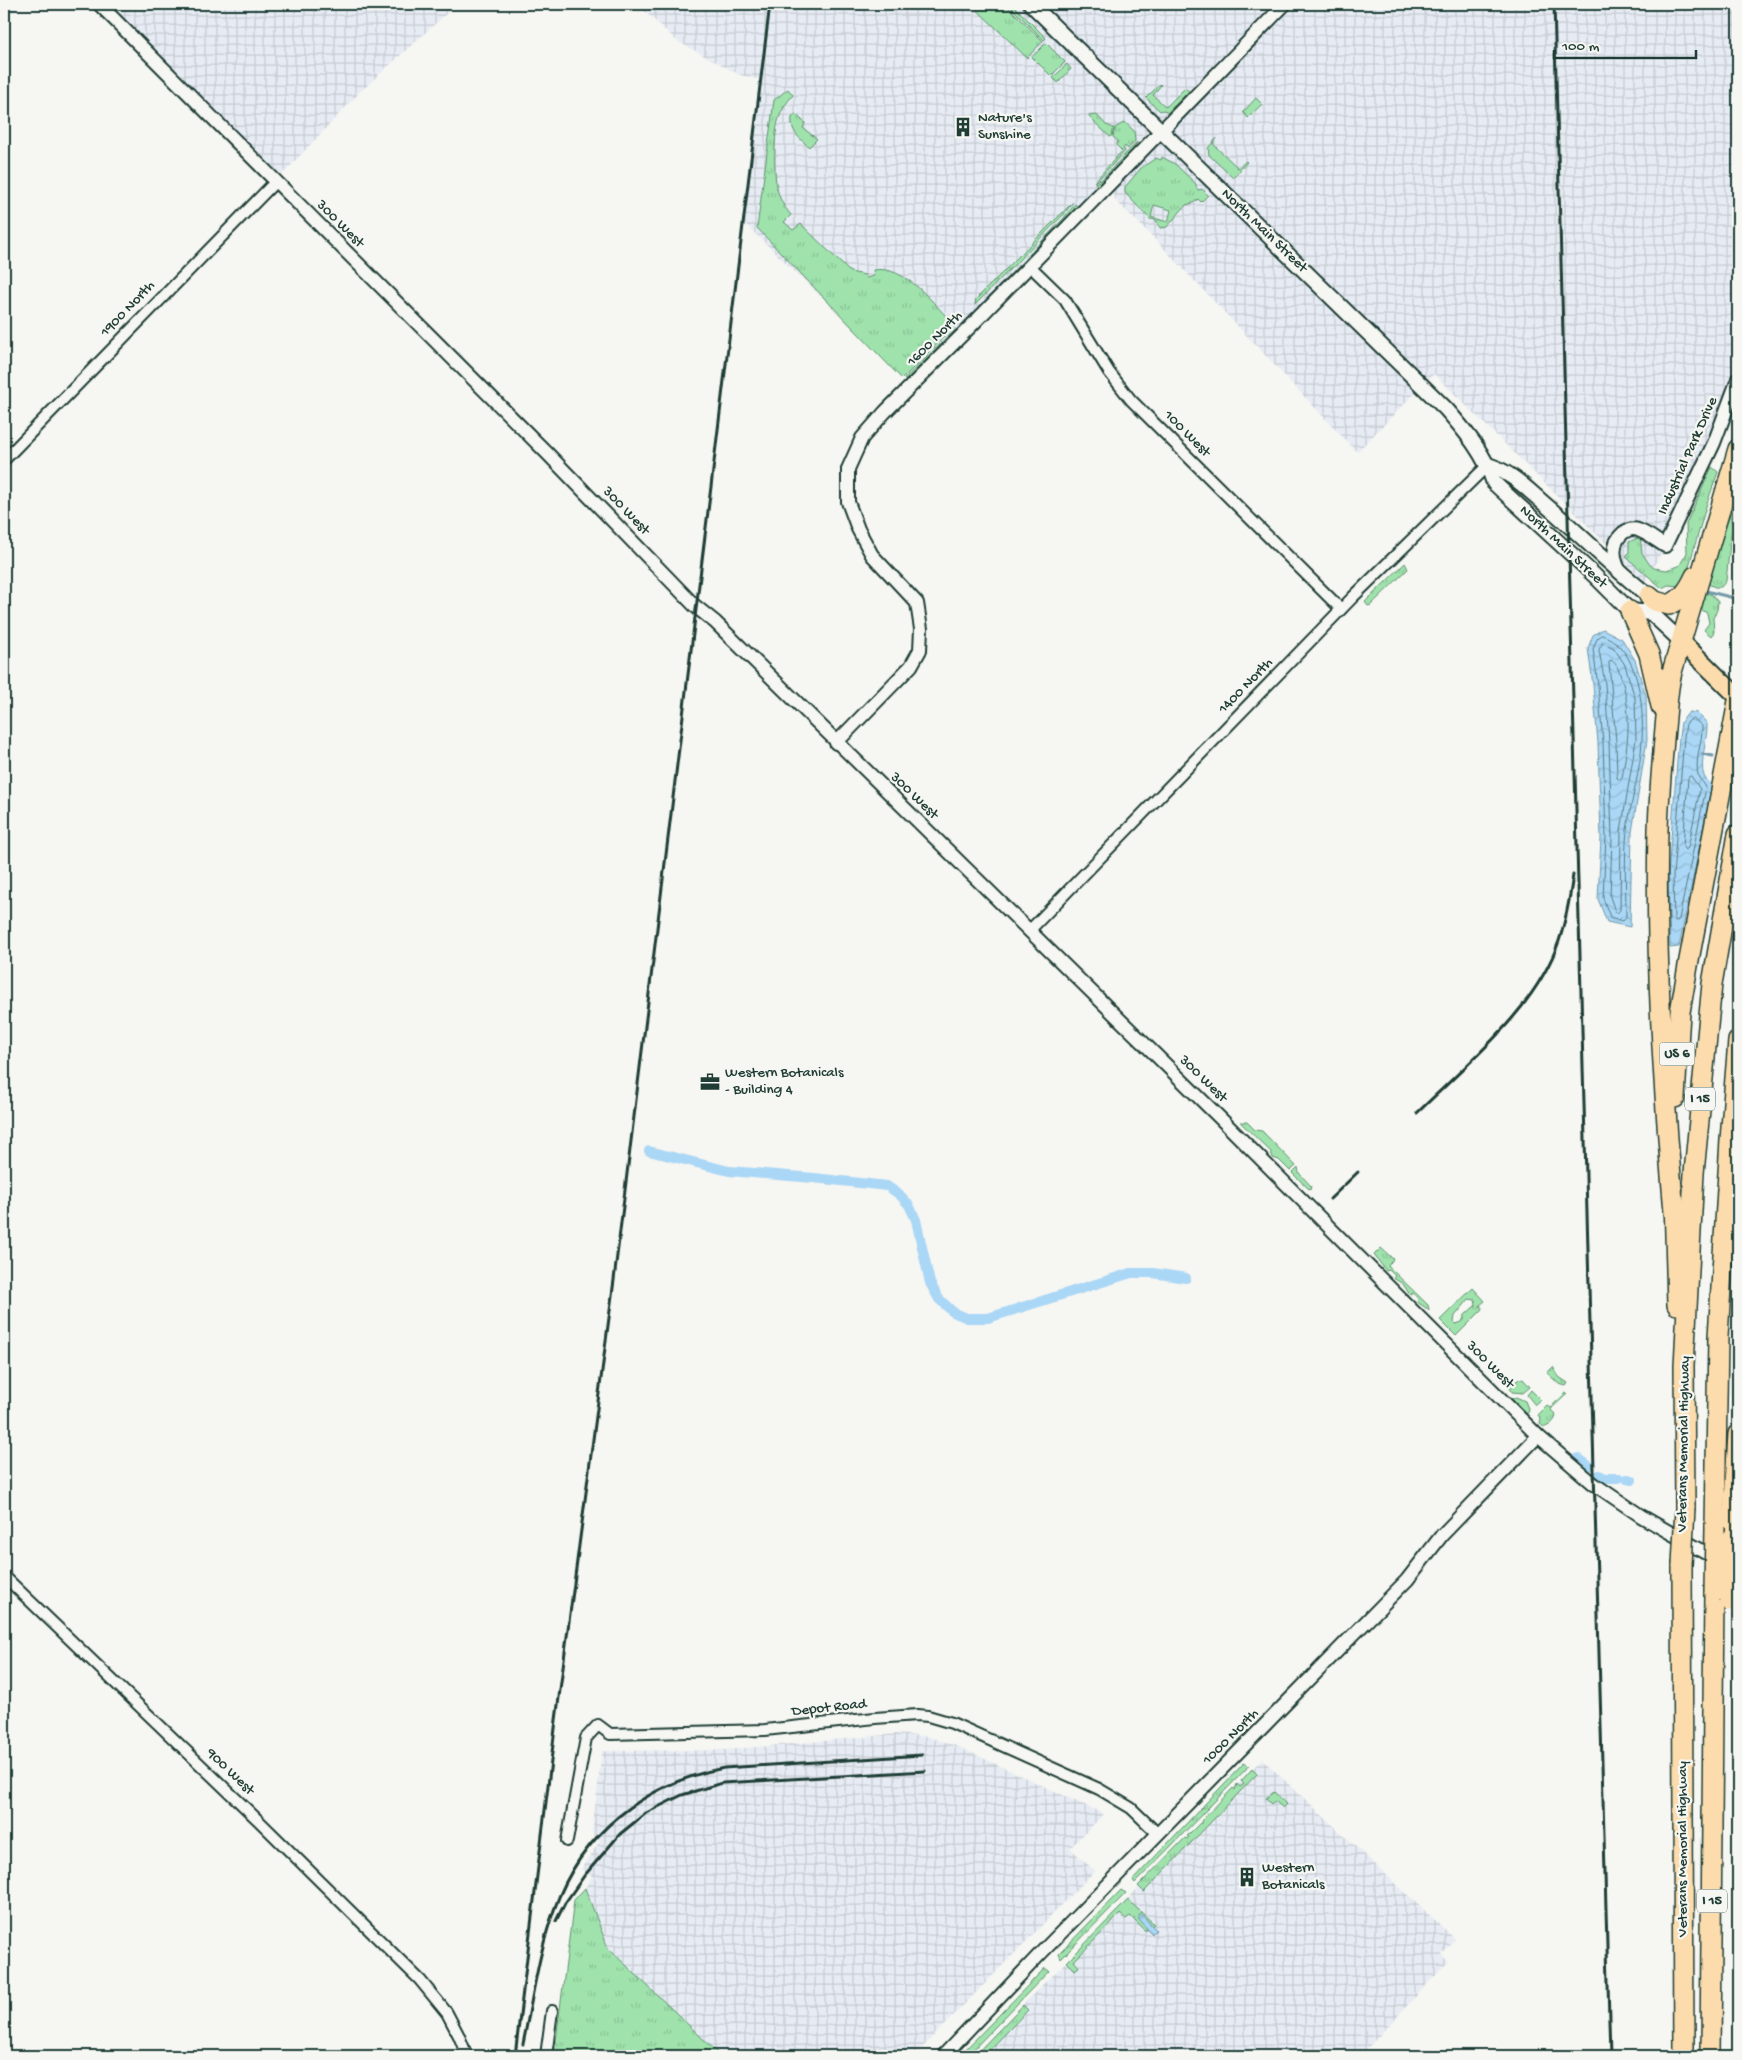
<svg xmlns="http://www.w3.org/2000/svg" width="1742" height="2060" font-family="'Gochi Hand',sans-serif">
  <defs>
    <pattern id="industrial-grid" width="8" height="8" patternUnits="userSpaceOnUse" patternTransform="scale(1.25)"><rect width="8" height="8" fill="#e7ecf4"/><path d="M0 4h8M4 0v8" fill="none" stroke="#c6cbd2"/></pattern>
    <pattern id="grass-tufts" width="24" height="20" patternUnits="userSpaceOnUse" patternTransform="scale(1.25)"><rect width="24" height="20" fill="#9fe2ac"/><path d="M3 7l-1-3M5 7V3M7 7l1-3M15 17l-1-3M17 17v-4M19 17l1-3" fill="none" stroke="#88c395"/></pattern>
    <pattern id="water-waves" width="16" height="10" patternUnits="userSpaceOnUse" patternTransform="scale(1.25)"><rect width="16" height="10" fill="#aad7f6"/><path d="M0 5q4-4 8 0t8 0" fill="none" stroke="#92b9d4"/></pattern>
  </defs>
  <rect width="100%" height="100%" fill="#f6f6f2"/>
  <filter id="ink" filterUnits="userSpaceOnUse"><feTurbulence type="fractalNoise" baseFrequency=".02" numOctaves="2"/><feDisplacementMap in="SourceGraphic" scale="10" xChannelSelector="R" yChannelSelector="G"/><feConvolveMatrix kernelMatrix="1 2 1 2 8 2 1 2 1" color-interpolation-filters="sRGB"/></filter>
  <g filter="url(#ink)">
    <path fill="#e7ecf4" d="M4 4H22L4 19Z"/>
    <g fill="url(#industrial-grid)">
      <path d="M99 4H457L361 91 276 181Z"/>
      <path d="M637 4H1738V361L1665 546 1645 582 1434 374 1357 452 1151 235 1117 202 1105 181 910 381 743 222 761 80 740 75 677 41Z"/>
      <path d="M896 1734 929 1737 959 1747 1104 1814 1070 1848 1095 1871 914 2056H721L608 1948 585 1888 592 1876 581 1869 600 1841 592 1833 602 1751 726 1750Z"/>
      <path d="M1262 1759 1455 1939 1442 1955 1448 1962 1360 2056H973L1044 1983 1067 1962Z"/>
    </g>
    <g fill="url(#grass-tufts)" stroke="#5f9070" fill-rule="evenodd">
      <path d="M971 4H1005L1043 41 1027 58Z"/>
      <path d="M1008 4H1012L1046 38 1044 40Z"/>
      <path d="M1046 43 1065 62 1051 76 1032 57Z"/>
      <path d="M1067 64 1071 69 1058 83 1053 78Z"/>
      <path d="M1160 84 1161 85 1153 95 1166 107 1185 88 1189 91 1167 113 1164 110 1160 111 1146 98Z"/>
      <path d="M788 89 793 95C787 102 782 109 779 118 774 132 773 177 778 192 780 200 785 208 791 215L784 222 793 230 801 224 850 272 865 275 866 278 874 276 873 270C905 264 935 305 955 326L902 379 757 228 774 100Z"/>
      <path d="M1256 98 1262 104 1248 118 1243 112Z"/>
      <path d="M796 114 805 123 803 128 817 139 809 147C799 138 790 131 792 117Z"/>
      <path d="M1097 115 1106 125 1114 128 1112 136 1110 137 1088 116Z"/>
      <path d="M1125 122 1134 131 1135 141 1128 149 1125 146 1123 149 1125 151 1099 179 1094 182 1122 151 1116 145 1118 141 1113 137 1115 128Z"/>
      <path d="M1217 138 1213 144 1238 168 1246 161 1247 162 1233 178 1209 155 1208 148Z"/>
      <path d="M1137 142 1132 151 1098 186 1095 183 1101 180Z"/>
      <path d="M1162 157 1175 164 1196 184V187L1198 190 1202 189 1208 195 1201 202 1198 199 1193 203 1186 205 1167 227 1160 228 1156 220 1150 219 1125 193V187L1141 168 1156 158 1161 160ZM1154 205 1171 210 1168 222 1151 217Z"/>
      <path d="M1073 202 1064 214 975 305 976 299Z"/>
      <path d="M1075 204 1078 207 977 309 1064 218Z"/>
      <path d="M955 330H957L956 332 906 381 904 379Z"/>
      <path d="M1712 467 1718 472 1707 503 1685 580 1681 586 1668 585 1662 588 1626 557 1629 552V542L1640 537 1642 553 1650 565 1654 568 1666 570 1679 566 1687 553 1686 524Z"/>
      <path d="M1736 488 1738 492V518L1731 534 1726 581 1721 587H1715L1708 584Z"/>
      <path d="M1405 563 1408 569 1371 605 1368 606 1365 602Z"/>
      <path d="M1705 592 1712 595 1718 602 1717 610 1713 618 1714 632 1711 636 1704 630 1709 623 1707 613 1700 609Z"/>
      <path d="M1240 1122H1247L1255 1130 1262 1131 1296 1166 1290 1171 1279 1160 1273 1158 1271 1152Z"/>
      <path d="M1298 1167 1299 1173 1311 1186 1310 1190 1292 1173Z"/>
      <path d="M1381 1248 1393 1259 1388 1266 1428 1305 1429 1310 1417 1302 1418 1299 1413 1293 1410 1295 1403 1284 1393 1278 1395 1276 1389 1270 1386 1271 1374 1255Z"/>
      <path d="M1473 1288 1485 1301 1480 1305 1483 1309 1456 1336 1440 1320ZM1469 1299 1475 1300 1476 1305 1465 1315 1462 1322 1456 1324 1454 1322 1455 1316Z"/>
      <path d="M1553 1367 1559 1377 1568 1383 1566 1386 1559 1384 1547 1373Z"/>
      <path d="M1519 1379H1523L1530 1387 1523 1393 1512 1392 1510 1387Z"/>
      <path d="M1531 1390 1541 1400 1535 1405 1527 1395Z"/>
      <path d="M1565 1393 1567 1394 1552 1408 1551 1410 1556 1415C1556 1420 1549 1427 1544 1427L1540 1424 1541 1419 1538 1415 1547 1406 1550 1408Z"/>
      <path d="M1516 1397 1525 1401 1529 1411 1527 1414 1512 1399Z"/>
      <path d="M1244 1763 1249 1766 1135 1883 1133 1880 1202 1807 1204 1808 1203 1806Z"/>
      <path d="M1252 1769 1257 1774 1144 1892 1138 1886 1185 1838 1187 1839 1189 1837 1187 1836 1200 1823H1202L1201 1821 1233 1788 1235 1790 1237 1784 1240 1787 1244 1784 1241 1781Z"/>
      <path d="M1274 1792 1287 1804 1283 1808 1275 1801 1271 1804 1266 1798Z"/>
      <path d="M585 1888 608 1948 721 2056H554L574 1900Z"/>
      <path d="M1121 1890 1126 1893 1061 1959 1059 1954Z"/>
      <path d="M1128 1900 1154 1924 1152 1926 1142 1915V1922L1148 1930H1144L1130 1916 1126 1919 1120 1914 1074 1961 1079 1967 1075 1970 1067 1962Z"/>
      <path d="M1045 1968 1049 1971 967 2056H959Z"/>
      <path d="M1023 2005 1028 2010 984 2056H976L975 2055Z"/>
    </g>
    <g fill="url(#water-waves)" stroke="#7299a8">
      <path d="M1603 629 1622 639 1635 660 1646 696 1647 740 1632 832 1630 927 1607 922 1598 899 1601 838 1598 743 1593 685 1588 648 1593 635Z"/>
      <path d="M1689 712 1697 713 1707 723C1708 738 1699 763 1704 776 1705 779 1710 783 1712 785L1679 947 1670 948 1668 876 1679 737 1681 722Z"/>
      <path d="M1139 1915H1142L1156 1930 1152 1934 1139 1920Z"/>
    </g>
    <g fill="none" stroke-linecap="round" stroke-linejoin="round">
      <g stroke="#577b82" stroke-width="1">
        <path d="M1602 635C1639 647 1644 706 1642 739 1641 769 1631 800 1627 830 1624 859 1626 889 1626 918L1623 921 1610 917 1603 898 1606 837 1603 742 1598 685 1593 649 1597 639Z"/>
        <path d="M1603 643 1614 648 1625 665 1635 698 1636 739 1621 831 1620 910 1617 913 1615 911 1610 897 1612 837 1609 742 1605 684 1599 650Z"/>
        <path d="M1611 660C1618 664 1619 672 1622 680 1632 714 1628 743 1622 778L1620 780 1617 778 1616 741 1609 663Z"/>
        <path d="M1693 718 1702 726C1703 742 1693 762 1699 778 1701 781 1705 784 1706 788L1679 919 1677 921 1674 919 1673 876 1684 737 1686 724Z"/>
        <path d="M1691 776 1700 789 1688 848 1685 850 1683 847 1688 778Z"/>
      </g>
      <g stroke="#7299a8" stroke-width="3">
        <path d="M1706 591 1738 599"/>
        <path d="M1702 754 1713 756"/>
      </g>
      <g stroke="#aad7f6" stroke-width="10">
        <path d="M649 1151 729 1171 814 1178 887 1186 900 1195 909 1205 916 1220 930 1283 939 1299 953 1312 967 1318H988L1131 1273H1153L1186 1278"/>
        <path d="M1578 1458 1589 1466"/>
        <path d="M1599 1475 1605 1478H1619"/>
        <path d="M1627 1479 1632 1480"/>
      </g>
      <defs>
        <g id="minor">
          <path d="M1030 266 1065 300 1109 372 1131 400 1341 609"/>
          <path d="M4 460 276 181"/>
          <path d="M1029 931 1353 597 1488 465"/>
          <path d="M4 1576 258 1820 420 1980 447 2013 459 2036 467 2056"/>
          <path d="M567 1841 586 1738 598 1725 610 1734 765 1730 875 1718 917 1715 928 1716 952 1723 1099 1789 1131 1808 1158 1834"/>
          <path d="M546 2056 552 2011"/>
        </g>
        <g id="tertiary">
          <path d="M99 4 547 453 695 606 715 622 1220 1118 1538 1436 1594 1484 1641 1516 1718 1560"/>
          <path d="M1621 573C1614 561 1610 544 1623 533 1627 530 1633 528 1638 530 1647 533 1657 541 1665 546L1714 443 1738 379"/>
          <path d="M836 743 911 666 920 650 921 629 917 603 872 555 858 529 848 502V469L862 438 885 412 971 326 1285 4"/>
          <path d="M943 2056 1042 1952 1407 1580 1442 1535 1538 1436"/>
        </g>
        <g id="secondary">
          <path d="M1031 4 1446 409C1466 432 1485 454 1494 483L1594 575 1630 611 1651 613 1682 642"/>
          <path d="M1488 465C1513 473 1528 490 1548 507 1582 536 1613 568 1649 596L1650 605"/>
        </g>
        <path id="primary" d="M1682 642 1738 697"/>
        <g id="motorway">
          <path d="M1649 596 1655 601 1669 605C1683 598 1689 589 1695 576"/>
          <path d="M1630 611 1649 654 1661 706"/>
          <path d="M1675 1098 1680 1012 1689 960 1738 701"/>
          <path d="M1674 1200 1677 1305"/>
          <path d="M1674 1212C1663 1085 1655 958 1658 830 1659 796 1662 762 1665 728 1667 710 1667 691 1672 672L1738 449"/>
          <path d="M1685 1508 1684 1366 1694 1173 1712 984 1738 834"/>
          <path d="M1715 1527 1718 1337 1730 1140 1738 1041"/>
          <path d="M1732 1538 1738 1434"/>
          <path d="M1682 1565 1684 2056"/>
          <path d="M1710 2056 1714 1592"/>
        </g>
      </defs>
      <use href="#minor" stroke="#1f3d34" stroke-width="14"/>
      <use href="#tertiary" stroke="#1f3d34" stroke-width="16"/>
      <use href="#secondary" stroke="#1f3d34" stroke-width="18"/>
      <use href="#primary" stroke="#1f3d34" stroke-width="20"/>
      <use href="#motorway" stroke="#1f3d34" stroke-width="22"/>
      <use href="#minor" stroke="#f6f6f2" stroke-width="10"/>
      <use href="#tertiary" stroke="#f6f6f2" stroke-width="12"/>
      <use href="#secondary" stroke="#f6f6f2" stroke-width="14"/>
      <use href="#primary" stroke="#fcdcac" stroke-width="16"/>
      <use href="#motorway" stroke="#fcdcac" stroke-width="19"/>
      <g stroke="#1f3d34" stroke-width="3">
        <path d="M1554 4 1610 2056"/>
        <path d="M1417 1113C1468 1063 1535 1010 1559 941 1566 920 1570 897 1573 875"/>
        <path d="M1330 1199 1358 1172"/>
        <path d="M556 1921 565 1903 584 1876 620 1834 646 1813 682 1795 722 1783 925 1771"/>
        <path d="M523 2044C532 2001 539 1951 554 1910 581 1833 645 1783 724 1768L922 1755"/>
        <path d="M515 2056 556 1720 614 1280 770 4"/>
      </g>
      <defs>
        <g id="motorway-bridge">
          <path d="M1682 1565 1685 1508"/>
          <path d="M1714 1592 1715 1527"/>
          <path d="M1729 1601 1732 1538"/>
        </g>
      </defs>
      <use href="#motorway-bridge" stroke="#1f3d34" stroke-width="22" stroke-linecap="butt"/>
      <use href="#motorway-bridge" stroke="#fcdcac" stroke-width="19"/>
    </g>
  </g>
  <defs>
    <symbol id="building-bare" viewBox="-9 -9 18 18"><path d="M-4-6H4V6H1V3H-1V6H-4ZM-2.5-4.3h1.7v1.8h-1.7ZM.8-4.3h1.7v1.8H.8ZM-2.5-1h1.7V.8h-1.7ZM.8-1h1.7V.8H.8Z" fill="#1f3d34" stroke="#f6f6f2" stroke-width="2.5" paint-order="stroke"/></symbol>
    <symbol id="office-bare" viewBox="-9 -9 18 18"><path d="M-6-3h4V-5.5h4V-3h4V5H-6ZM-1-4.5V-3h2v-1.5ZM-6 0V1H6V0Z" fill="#1f3d34" stroke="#f6f6f2" stroke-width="2.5" paint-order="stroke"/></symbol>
  </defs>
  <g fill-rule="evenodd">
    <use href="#building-bare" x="949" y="113" width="28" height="28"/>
    <use href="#office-bare" x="696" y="1068" width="28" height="28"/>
    <use href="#building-bare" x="1233" y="1863" width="28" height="28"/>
  </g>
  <g text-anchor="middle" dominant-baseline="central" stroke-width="4.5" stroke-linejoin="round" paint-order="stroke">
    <g fill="#f6f6f2" stroke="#60746d" stroke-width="1">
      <rect x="1659.5" y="1042.5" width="35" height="23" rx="4"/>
      <rect x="1685" y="1087.5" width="30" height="23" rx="4"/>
      <rect x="1697" y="1889.5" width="30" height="23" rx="4"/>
    </g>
    <g font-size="14" font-weight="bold" fill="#1f3d34">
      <text x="1677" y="1054">US 6</text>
      <text x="1700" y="1099">I 15</text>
      <text x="1712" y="1901">I 15</text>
    </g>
    <g font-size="15" fill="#1f3d34" stroke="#f6f6f2" text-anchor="start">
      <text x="978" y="118">Nature's<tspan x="978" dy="17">Sunshine</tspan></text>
      <text x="725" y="1073">Western Botanicals<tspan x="725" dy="17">- Building 4</tspan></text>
      <text x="1262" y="1868">Western<tspan x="1262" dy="17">Botanicals</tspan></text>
    </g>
    <g font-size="15" fill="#1f3d34" stroke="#f6f6f2">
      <text transform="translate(340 224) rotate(45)">300 West</text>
      <text transform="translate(1264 231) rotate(44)">North Main Street</text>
      <text transform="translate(128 309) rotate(-46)">1900 North</text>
      <text transform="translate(935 339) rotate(-45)">1600 North</text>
      <text transform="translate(1187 434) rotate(45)">100 West</text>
      <text transform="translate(1688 456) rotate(-66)">Industrial Park Drive</text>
      <text transform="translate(626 511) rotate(46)">300 West</text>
      <text transform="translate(1563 547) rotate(43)">North Main Street</text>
      <text transform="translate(1246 686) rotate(-46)">1400 North</text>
      <text transform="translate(914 796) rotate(44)">300 West</text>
      <text transform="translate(1203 1079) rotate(44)">300 West</text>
      <text transform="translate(1490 1365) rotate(45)">300 West</text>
      <text transform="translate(1684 1444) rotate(-89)">Veterans Memorial Highway</text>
      <text transform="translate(829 1708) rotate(-6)">Depot Road</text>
      <text transform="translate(1231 1737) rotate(-45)">1000 North</text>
      <text transform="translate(230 1772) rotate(44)">900 West</text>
      <text transform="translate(1683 1849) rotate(-90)">Veterans Memorial Highway</text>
    </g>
  </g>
  <rect width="1742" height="2060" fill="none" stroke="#f6f6f2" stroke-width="20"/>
  <rect x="10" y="10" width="1722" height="2040" fill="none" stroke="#1f3d34" stroke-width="2" filter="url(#ink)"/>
  <path d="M1554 50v8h142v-8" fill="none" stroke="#1f3d34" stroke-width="2.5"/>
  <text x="1562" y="50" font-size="15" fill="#1f3d34" stroke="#f6f6f2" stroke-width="4" paint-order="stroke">100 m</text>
</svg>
